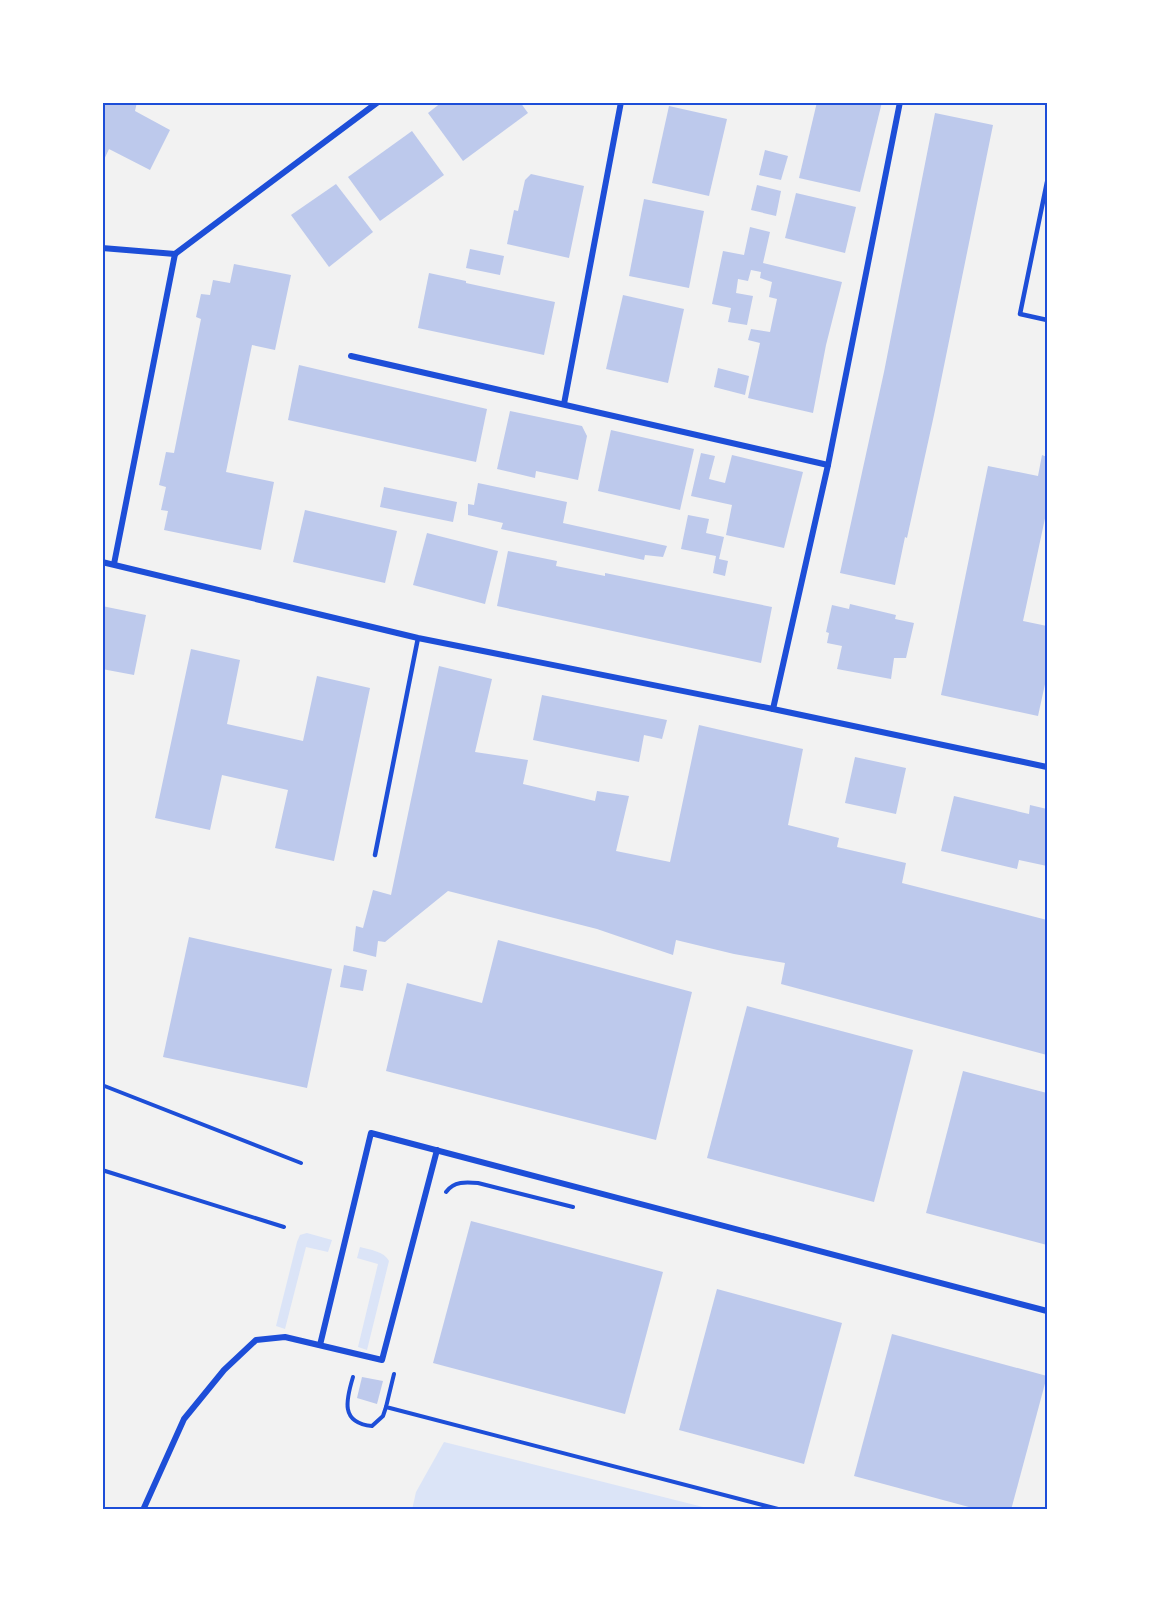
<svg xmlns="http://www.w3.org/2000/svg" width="1149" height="1612" font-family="'Asap Condensed',sans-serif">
  <rect width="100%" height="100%" fill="#f2f2f2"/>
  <g fill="#dbe4f7">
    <path d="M307 1233 332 1240 328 1252 306 1247 285 1329 276 1326 297 1242 300 1235Z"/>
    <path d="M360 1247C370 1250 384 1251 389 1261L367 1350 358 1347 378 1264 357 1258Z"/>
    <path d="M444 1442 715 1510H412L416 1492Z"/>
  </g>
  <g fill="#bdc9ec">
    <path d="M102 102H137L135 111 170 130 150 170 109 149 102 164Z"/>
    <path d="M442 102H520L528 113 463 161 428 113Z"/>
    <path d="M817 102H882L860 192 799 178Z"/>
    <path d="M669 106 727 119 709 196 652 183Z"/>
    <path d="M935 113 993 125 934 415 907 538 905 537 895 585 840 573 884 372Z"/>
    <path d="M412 131 444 175 380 221 348 177Z"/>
    <path d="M765 150 788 156 781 180 759 175Z"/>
    <path d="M531 174 584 186 569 258 507 244 514 210 518 211 525 180Z"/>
    <path d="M336 184 373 232 329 267 291 215Z"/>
    <path d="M757 185 781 191 776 216 751 210Z"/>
    <path d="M796 193 856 207 845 253 785 238Z"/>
    <path d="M644 199 704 211 689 288 629 276Z"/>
    <path d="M750 227 770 232 763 263 842 282 826 345 813 413 748 398 760 343 748 340 751 329 770 332 777 299 769 297 772 282 760 278 761 272 751 270 748 281 738 279 736 293 753 296 747 325 728 322 731 308 712 304 723 251 744 255Z"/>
    <path d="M470 249 504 256 500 275 466 268Z"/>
    <path d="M234 264 291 275 275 350 252 345 226 472 274 482 261 550 164 530 168 511 161 510 166 487 159 485 166 452 174 453 201 319 196 317 201 294 210 295 213 280 230 283Z"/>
    <path d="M429 273 466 281V283L555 302 544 355 418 328Z"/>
    <path d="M623 295 684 309 668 383 606 369Z"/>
    <path d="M299 365 487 409 476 462 288 420Z"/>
    <path d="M718 368 749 376 745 395 714 387Z"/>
    <path d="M510 411 582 426 587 436 578 480 536 471 535 478 497 469Z"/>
    <path d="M611 430 694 449 680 510 598 491Z"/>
    <path d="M701 453 715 456 709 479 725 483 732 455 803 472 784 548 726 535 732 505 691 496Z"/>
    <path d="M1042 455 1047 457V509L1023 621 1047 626V675L1038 716 941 695 988 466 1038 476Z"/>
    <path d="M478 483 567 502 563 523 667 546 663 557 645 555 644 560 501 529 503 523 468 515V504L474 505Z"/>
    <path d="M384 487 457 502 453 522 380 507Z"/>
    <path d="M305 510 397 531 385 583 293 562Z"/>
    <path d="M688 515 709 519 706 533 724 537 719 559 728 561 725 576 713 573 716 556 681 549Z"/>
    <path d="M427 533 498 551 485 604 413 585Z"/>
    <path d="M508 551 557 561 556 566 605 576V573L772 607 761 663 497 606Z"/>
    <path d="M850 604 896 615 895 619 914 623 906 658H894L891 679 837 669 842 646 827 643 829 633 826 632 832 605 849 609Z"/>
    <path d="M102 606 146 615 134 675 102 669Z"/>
    <path d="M191 649 240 660 227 724 303 741 317 676 370 688 334 861 275 848 288 790 222 775 210 830 155 818Z"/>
    <path d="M439 666 492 679 475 752 528 760 523 784 595 801 597 791 629 796 616 851 670 862 699 725 803 749 788 825 839 838 837 847 906 863 902 883 1047 920V1055L781 984 785 963 734 954 676 940 673 955 597 929 448 891 385 942 378 941 376 957 353 951 356 926 363 928 373 890 391 895Z"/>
    <path d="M542 695 667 720 662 739 644 735 639 762 533 740Z"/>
    <path d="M855 757 906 768 896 814 845 803Z"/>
    <path d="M954 796 1029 814 1030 805 1047 809V866L1019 860 1017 869 941 851Z"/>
    <path d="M189 937 332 969 307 1088 163 1057Z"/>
    <path d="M498 940 692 992 656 1140 386 1071 407 983 482 1003Z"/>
    <path d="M344 965 367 970 363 991 340 987Z"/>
    <path d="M747 1006 913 1050 874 1202 707 1158Z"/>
    <path d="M963 1071 1047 1093V1245L926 1213Z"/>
    <path d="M471 1221 663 1272 625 1414 433 1363Z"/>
    <path d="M717 1289 842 1323 804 1464 679 1430Z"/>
    <path d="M892 1334 1047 1376 1011 1510H980L854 1476Z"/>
    <path d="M362 1377 383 1381 377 1404 357 1398Z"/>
  </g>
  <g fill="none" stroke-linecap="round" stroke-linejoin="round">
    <g stroke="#1d4ed8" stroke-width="4">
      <path d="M102 1085 301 1163"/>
      <path d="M102 1170 284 1227"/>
      <path d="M446 1192C454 1181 466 1182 478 1183L573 1207"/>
      <path d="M394 1374 386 1407 782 1510"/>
      <path d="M353 1377C346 1400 340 1423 372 1426L383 1416 386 1407"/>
    </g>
    <g stroke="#1d4ed8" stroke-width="4.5">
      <path d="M1047 182 1020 314 1047 320"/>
      <path d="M375 855 418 638"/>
    </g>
    <g stroke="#1d4ed8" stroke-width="6">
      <path d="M102 248 175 254"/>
      <path d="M175 254 378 102"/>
      <path d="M351 356 828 465"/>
      <path d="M564 404 621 102"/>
      <path d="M102 562 418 638 773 709 1047 767"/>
      <path d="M114 564 175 254"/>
      <path d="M773 709 828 465 900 102"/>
      <path d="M320 1345 371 1133 1047 1311"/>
      <path d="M143 1510 184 1419 224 1370 256 1340 285 1337 382 1360 437 1150"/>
    </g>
  </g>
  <rect width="1149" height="1612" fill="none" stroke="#ffffff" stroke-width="207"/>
  <rect x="104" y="104" width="942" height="1404" fill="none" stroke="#1d4ed8" stroke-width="2"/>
</svg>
